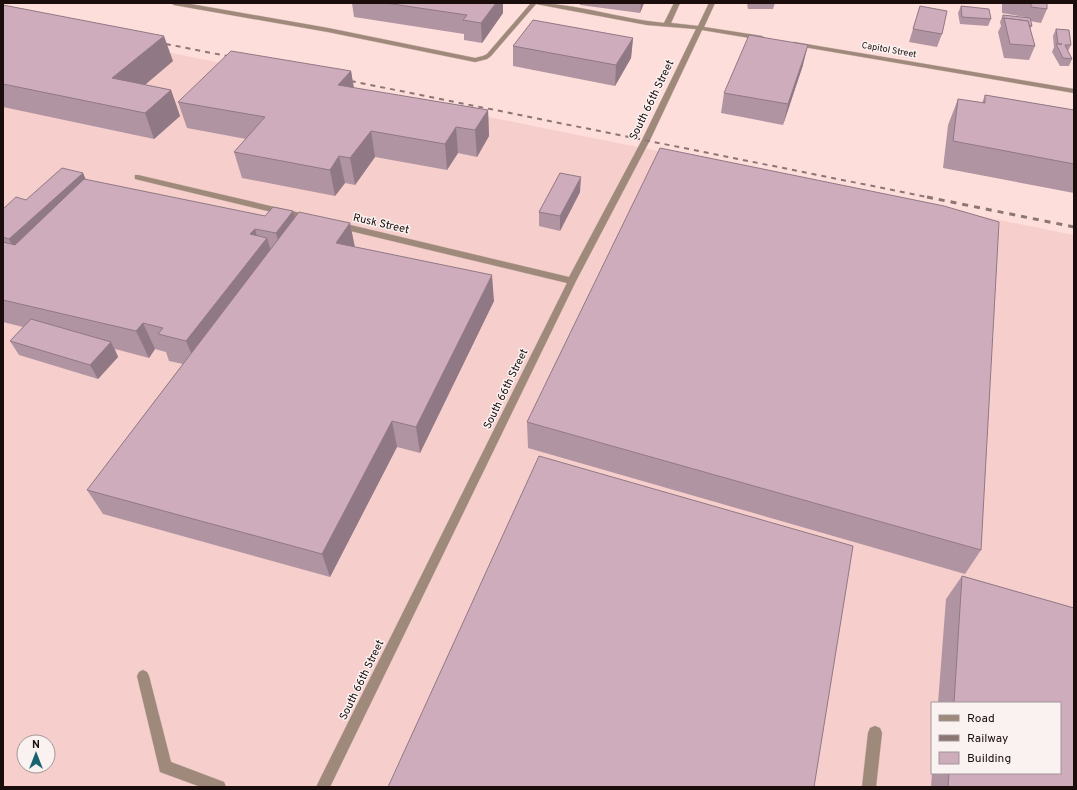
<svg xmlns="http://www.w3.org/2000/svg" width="1077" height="790" font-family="Overpass,sans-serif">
  <rect width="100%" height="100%" fill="#fededb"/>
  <path fill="#f6cfcc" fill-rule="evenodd" d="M3 19 1074 235V787H3ZM932 703H1060V773H932ZM24 742H48V766H24Z"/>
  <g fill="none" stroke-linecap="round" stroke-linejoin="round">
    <defs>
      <g id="minor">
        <path d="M171 3H185L328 28 475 58 483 56 487 54 531 3C576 3 620 19 664 23L674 3H680L671 23 698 26 709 3H715L704 27 762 36 765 38 762 40 702 30 650 140 576 281 330 787H316L567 283 338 228 334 225 338 222 569 277 642 140 696 29 647 25 536 4 491 56 487 59 475 62 328 32 174 5Z"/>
        <path d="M794 42 1074 89V93L792 45V43Z"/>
        <path d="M135 175H138L309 215 313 218 309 221 135 179Z"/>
        <path d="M143 670 147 672 149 676 171 762 224 782 226 787H201L160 772 137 676 139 672Z"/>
        <path d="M875 726 880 728 882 733 876 787H862L868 733 870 728Z"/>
      </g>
    </defs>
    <use href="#minor" stroke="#dabdba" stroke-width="1"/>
    <use href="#minor" fill="#9e897a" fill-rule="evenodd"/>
    <g stroke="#8c7674" stroke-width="2" stroke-dasharray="5 5" stroke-linecap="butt">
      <path d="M156 42 237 58"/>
      <path d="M341 79 932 198"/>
    </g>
    <path stroke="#8c7674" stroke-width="3" stroke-dasharray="6 6" stroke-linecap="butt" d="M927 197 1074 227"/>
  </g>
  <g fill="#b194a2">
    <path d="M352 3H503V13L482 43 464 40V34L354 17Z"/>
    <path d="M580 3H644L640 13 580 5Z"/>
    <path d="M747 3H775L773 9H748Z"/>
    <path d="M1002 3H1047V9L1041 23 1030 21 1032 26 1030 29 1035 46 1029 60 1004 58 998 32 1001 26 1000 22 1003 15 1025 18V17L1002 13Z"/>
    <path d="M3 5 173 61 145 85 171 90 180 116 154 139 3 107Z"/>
    <path d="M920 6 942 34 937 47 909 42Z"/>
    <path d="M961 6 991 19 988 26 960 24 958 13Z"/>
    <path d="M1056 29 1071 45 1068 51 1072 59 1069 66H1060L1052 52 1054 47 1053 36Z"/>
    <path d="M633 38 631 58 615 86 513 66V46Z"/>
    <path d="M803 65 783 125 721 113 724 93Z"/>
    <path d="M351 71 354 88 488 110 489 136 477 157 458 153 447 170 375 157 355 185 345 183 335 196 242 178 234 152 246 139 187 128 178 102Z"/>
    <path d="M985 95 1074 110V193L943 168 948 125 958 99 982 103Z"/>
    <path d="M83 173 86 180 265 216 295 218 350 223 355 247 494 301 420 453 397 447 330 577 103 514 87 490 183 364 169 361 166 352 155 349 149 358 115 349 118 357 98 379 19 355 10 341 23 327 3 322V209L26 200Z"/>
    <path d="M580 192 560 231 539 226V212Z"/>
    <path d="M527 422 981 550 965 574 528 448Z"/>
    <path d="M962 576 1074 608V787H931L932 773H1060V703H938L946 599Z"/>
  </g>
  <g fill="#907884">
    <path d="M496 3H503V13L482 43 481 23Z"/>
    <path d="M641 3H644L640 13Z"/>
    <path d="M164 36 173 61 122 104 112 78Z"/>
    <path d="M633 38 631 58 615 86 616 65Z"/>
    <path d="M808 45 803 65 783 125 788 104Z"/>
    <path d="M351 71 355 96 338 85Z"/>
    <path d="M171 90 180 116 154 139 145 113Z"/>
    <path d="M488 110 489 136 477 157 475 130Z"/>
    <path d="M456 127 458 153 447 170 445 144Z"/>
    <path d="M371 131 375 157 355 185 350 158Z"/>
    <path d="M339 156 345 183 335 196 330 170Z"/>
    <path d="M83 173 89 188 17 254 9 239Z"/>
    <path d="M581 177 580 192 560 231V216Z"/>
    <path d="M293 211 300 237 283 260 276 233Z"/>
    <path d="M350 223 355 249 336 243Z"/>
    <path d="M255 229 260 247 267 238 275 264 197 367 186 341 250 234Z"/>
    <path d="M492 275 494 301 420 453 416 427Z"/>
    <path d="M143 323 155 349 149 358 136 331Z"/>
    <path d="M111 342 118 357 98 379 90 365Z"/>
    <path d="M392 421 397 447 330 577 322 554Z"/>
  </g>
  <g fill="#ceacbc" stroke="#907884">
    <path d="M385 3H496L481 23 463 20 467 15Z"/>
    <path d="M1030 3H1047V9L1031 7V3Z"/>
    <path d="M3 5 164 36 112 78 171 90 145 113 3 84Z"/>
    <path d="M920 6 947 11 942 34 913 29Z"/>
    <path d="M961 6 989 9 991 19 962 17Z"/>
    <path d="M1003 15 1030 18 1032 26 1029 25 1028 21 1004 18 1003 19Z"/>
    <path d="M1004 18 1028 21 1035 46 1010 44Z"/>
    <path d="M533 20 633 38 616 65 513 46Z"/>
    <path d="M1056 29 1069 30 1071 45H1065L1072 59 1063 58 1056 44H1062H1058Z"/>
    <path d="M749 35 808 45 788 104 724 93Z"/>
    <path d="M231 51 351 71 338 85 488 110 475 130 456 127 445 144 371 131 350 158 339 156 330 170 234 152 265 117 178 102Z"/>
    <path d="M985 95 1074 110V164L953 141 958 99 985 103Z"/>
    <path d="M660 148 944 206 999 222 981 550 527 422Z"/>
    <path d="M62 168 83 173 9 239 3 237V209L16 197 26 200Z"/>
    <path d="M560 173 581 177 560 216 539 212Z"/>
    <path d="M84 179 265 216 273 207 293 211 276 233 255 229 250 234 267 238 186 341 158 334 163 328 143 323 136 331 3 300V242L15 245Z"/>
    <path d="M299 212 350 223 336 243 492 275 416 427 392 421 322 554 87 490Z"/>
    <path d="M31 319 111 342 90 365 10 341Z"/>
    <path d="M539 456 853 546 814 787H388Z"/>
    <path d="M962 576 1074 608V787H948L949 773H1060V703H954Z"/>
  </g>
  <g text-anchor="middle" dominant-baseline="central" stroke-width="3" stroke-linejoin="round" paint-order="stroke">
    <g font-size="9" fill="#1a0d0c" stroke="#faf2f1">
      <text transform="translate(889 50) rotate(10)">Capitol Street</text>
    </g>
    <g font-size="11" fill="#1a0d0c" stroke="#faf2f1">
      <text transform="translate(652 100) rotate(-64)">South 66th Street</text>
      <text transform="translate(381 224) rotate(13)">Rusk Street</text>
      <text transform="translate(506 389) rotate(-64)">South 66th Street</text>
      <text transform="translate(362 680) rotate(-64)">South 66th Street</text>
    </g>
  </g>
  <rect width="1077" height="790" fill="none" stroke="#1a0d0c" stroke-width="8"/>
  <rect x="931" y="702" width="130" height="72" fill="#faf2f1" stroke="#a09695"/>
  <rect x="939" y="715" width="20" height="6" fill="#9e897a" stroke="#a09695"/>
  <text x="967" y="722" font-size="12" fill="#1a0d0c">Road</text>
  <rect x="939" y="735" width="20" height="6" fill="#8c7674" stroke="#a09695"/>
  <text x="967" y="742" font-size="12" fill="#1a0d0c">Railway</text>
  <rect x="939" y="752" width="20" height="12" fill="#ceacbc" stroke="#a09695"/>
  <text x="967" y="762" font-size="12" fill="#1a0d0c">Building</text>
  <g transform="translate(36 754)"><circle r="19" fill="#faf2f1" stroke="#a09695"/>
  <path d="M0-3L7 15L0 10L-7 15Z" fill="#18646e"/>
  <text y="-6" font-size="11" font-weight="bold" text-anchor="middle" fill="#1a0d0c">N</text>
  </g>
</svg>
